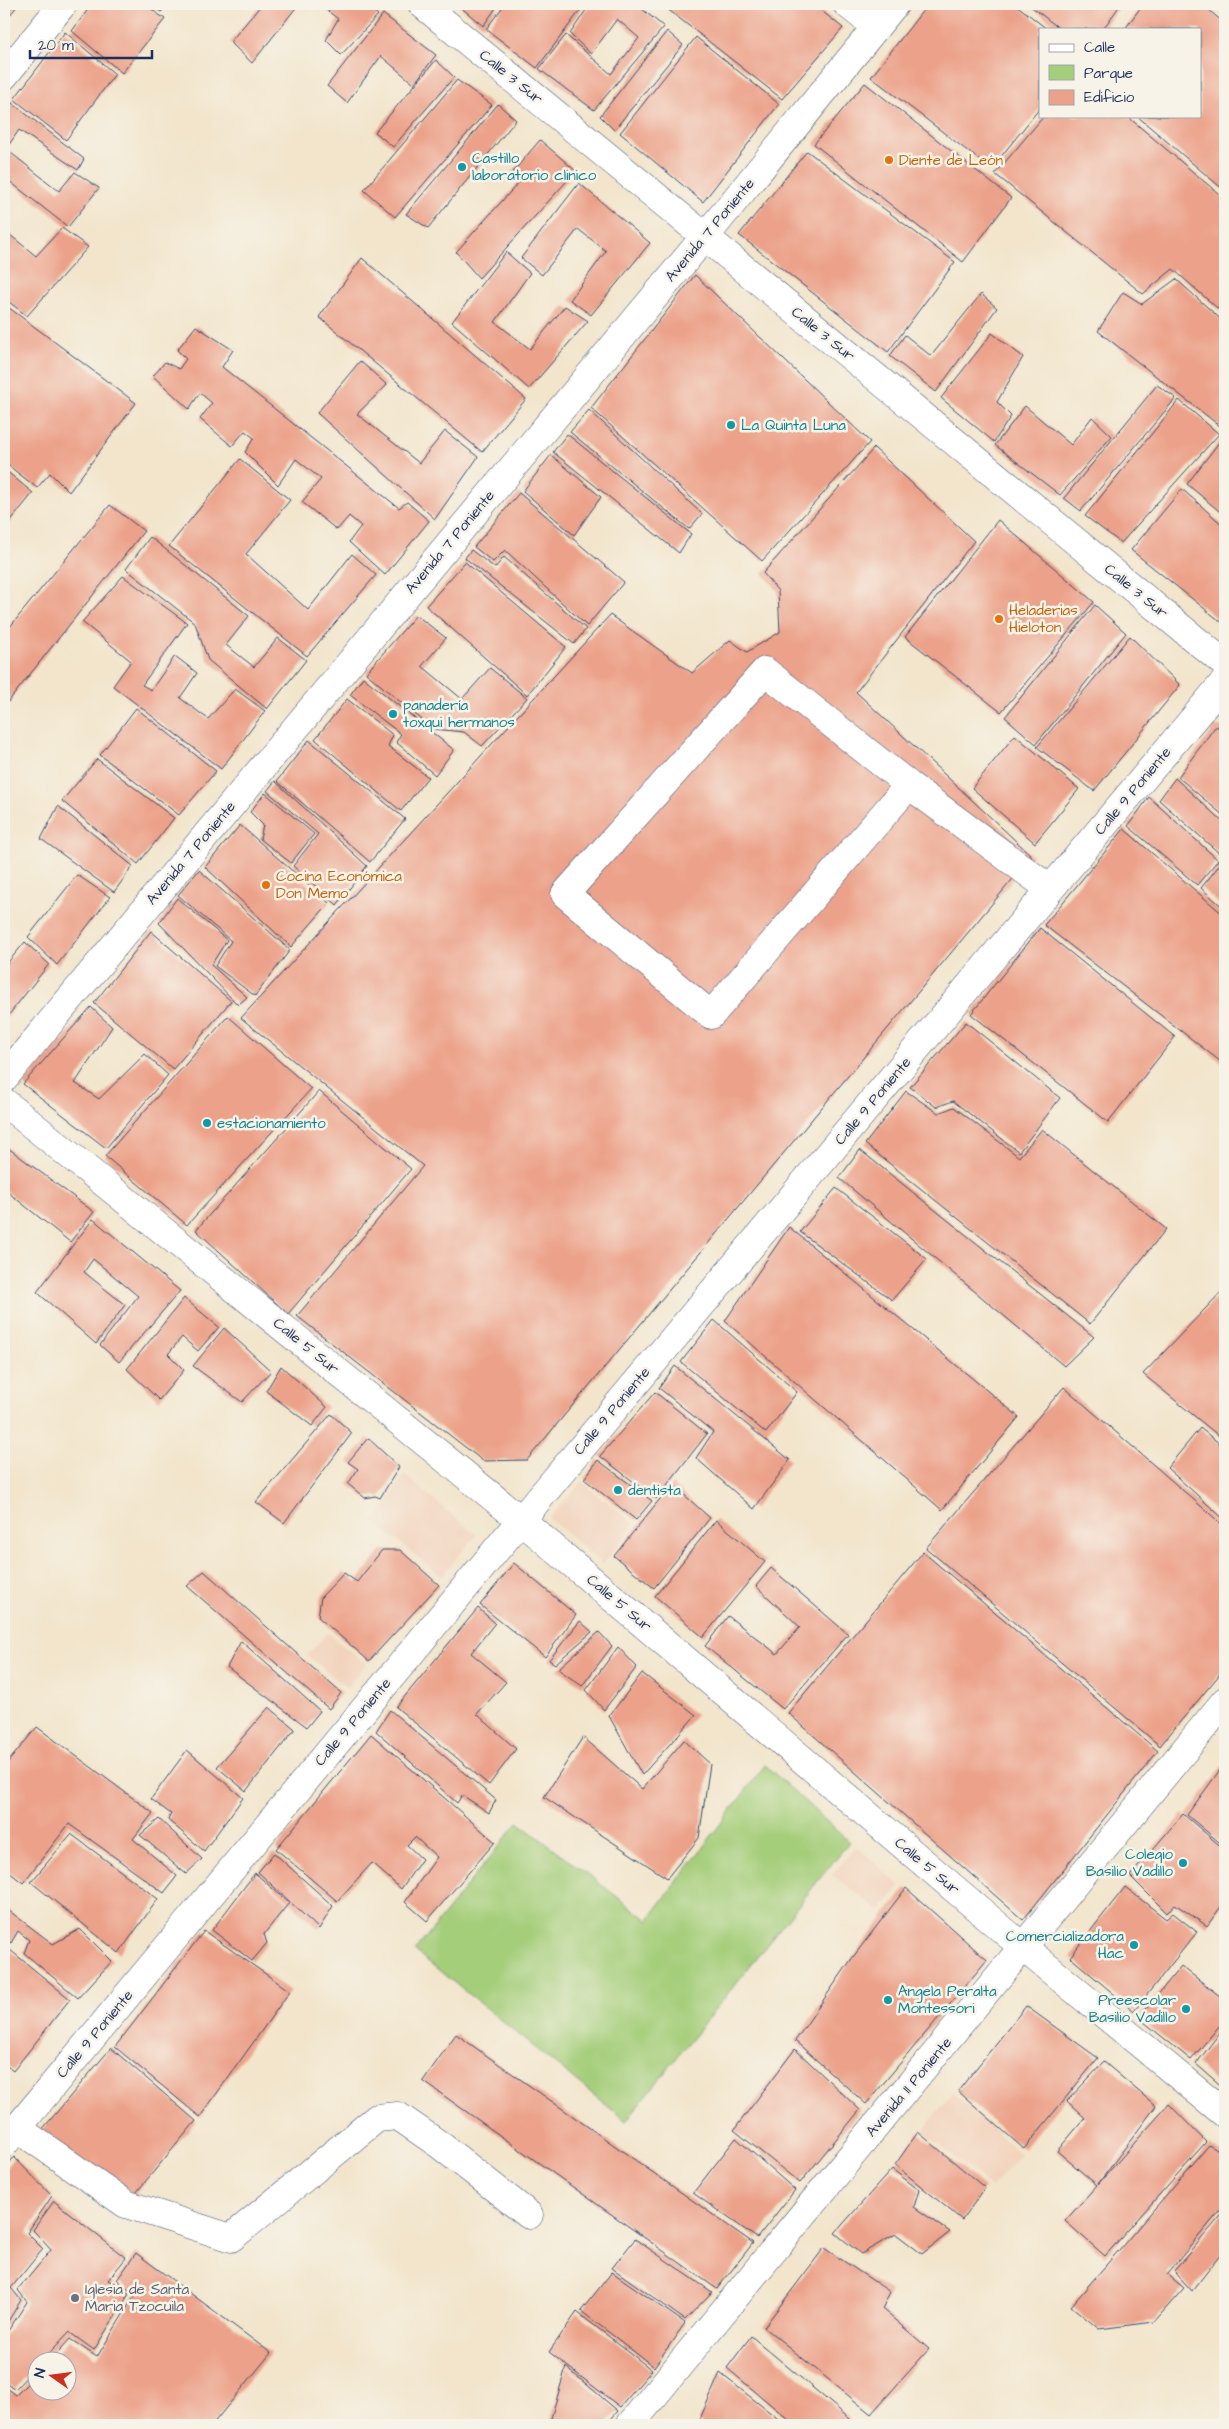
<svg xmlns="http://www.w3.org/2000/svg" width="1229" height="2429" font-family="'Architects Daughter',sans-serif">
  <rect width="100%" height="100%" fill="#f7f3e8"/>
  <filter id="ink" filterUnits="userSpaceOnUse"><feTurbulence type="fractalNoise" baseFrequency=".02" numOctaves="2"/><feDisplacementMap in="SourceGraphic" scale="10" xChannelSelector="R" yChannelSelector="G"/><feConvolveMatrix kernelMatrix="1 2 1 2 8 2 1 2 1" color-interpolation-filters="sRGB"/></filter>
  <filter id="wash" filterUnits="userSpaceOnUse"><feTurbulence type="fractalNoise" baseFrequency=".0096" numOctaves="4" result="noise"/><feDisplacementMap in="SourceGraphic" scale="20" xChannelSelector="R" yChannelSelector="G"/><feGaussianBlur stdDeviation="1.12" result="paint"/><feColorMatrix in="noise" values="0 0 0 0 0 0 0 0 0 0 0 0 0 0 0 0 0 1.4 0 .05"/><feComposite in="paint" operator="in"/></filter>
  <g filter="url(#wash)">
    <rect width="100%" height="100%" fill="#f2e5cc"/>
    <g fill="#f2d4be">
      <path d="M404 1475 476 1535 442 1576 374 1522Z"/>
      <path d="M582 1482 634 1524 603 1564 549 1518Z"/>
      <path d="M327 1633 366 1664 347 1688 307 1655Z"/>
      <path d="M856 1846 900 1886 880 1911 832 1875Z"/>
      <path d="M953 2092 1020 2154 992 2188 923 2131Z"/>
    </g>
    <path fill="#a5ce7a" stroke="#607e6c" d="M765 1765 849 1842 626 2121 415 1951 518 1822 648 1920Z"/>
    <g id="blocks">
      <g fill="#eca28a">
        <path d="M4 4H19L4 22Z"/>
        <path d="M92 4H144L165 19 122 73 72 31Z"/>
        <path d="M150 4H167L161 12Z"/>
        <path d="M262 4H299L252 63 230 42Z"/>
        <path d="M319 4H365L378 15 341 55 326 40 338 19Z"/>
        <path d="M457 4H499L483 26Z"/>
        <path d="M505 4 543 6 544 4H585L537 68 486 29Z"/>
        <path d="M590 4H636L664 27 594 110 539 69 566 35 611 74 639 38 617 19 591 54 570 34Z"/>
        <path d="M661 4H813L843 28 782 99Z"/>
        <path d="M928 4H1015L1047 29H1040V108L991 169 871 77Z"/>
        <path d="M1028 4H1121L1103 29H1060Z"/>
        <path d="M1143 4H1202L1225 24V191L1137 116H1200V29H1125Z"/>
        <path d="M383 14 436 55 414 84 381 56 347 103 327 86Z"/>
        <path d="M667 31 683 45 614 130 600 116Z"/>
        <path d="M65 32 115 74 66 140 14 99Z"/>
        <path d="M696 37 779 104 703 202 620 133Z"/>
        <path d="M436 60 454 77 393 147 375 132Z"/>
        <path d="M457 80 492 105 395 217 364 190Z"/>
        <path d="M865 83 1011 198 963 262 814 144Z"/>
        <path d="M12 103 84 159 78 170 19 130 6 149 59 191 75 172 99 188 68 227 4 177V113Z"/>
        <path d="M498 104 516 120 428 228 406 214Z"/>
        <path d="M1044 116H1127L1225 199V315L1173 269 1143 294 995 174Z"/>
        <path d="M540 140 576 171 479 278 456 252 520 181 511 174Z"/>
        <path d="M807 151 955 262 888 352 739 235Z"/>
        <path d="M579 183 650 243 591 315 570 300 606 251 578 229 542 275 521 258Z"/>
        <path d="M62 228 88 247 27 316 4 298V230L36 256Z"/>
        <path d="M506 252 530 273 495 322 530 349 565 306 588 321 529 389 452 322Z"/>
        <path d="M362 258 526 399 482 452 319 317Z"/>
        <path d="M695 275 870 442 762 561 591 408Z"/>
        <path d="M1176 279 1225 323V430L1098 331 1123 292 1142 304Z"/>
        <path d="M981 294 997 308 936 392 890 356 905 335 931 356Z"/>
        <path d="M4 304 136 403 69 492 50 473 37 488 4 462Z"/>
        <path d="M196 326 233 350 222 367 399 508 407 502 429 521 385 575 349 542 361 526 349 516 337 530 302 502 321 479 296 459 278 485 245 452 254 438 245 431 232 446 200 419 212 403 200 393 189 409 153 376 165 362 179 369 186 359 177 350Z"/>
        <path d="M992 333 1023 357 997 402 1011 416 994 442 941 398Z"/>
        <path d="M360 361 387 385 357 414 419 463 445 431 478 457 435 519 317 413Z"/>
        <path d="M1157 385 1176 398 1081 511 1064 498Z"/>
        <path d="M1179 400 1219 434 1121 543 1085 516Z"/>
        <path d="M1025 406 1071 445 1092 417 1112 436 1060 495 995 445Z"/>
        <path d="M589 410 702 514 689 529 570 432Z"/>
        <path d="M567 434 691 534 679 553 553 452Z"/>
        <path d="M1223 437 1225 438V516L1187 484Z"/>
        <path d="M874 448 974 541 856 692 1032 856 527 1460 483 1461 297 1316 423 1166 241 1018 610 615 692 673 730 640 747 652 780 632 778 591 763 573Z"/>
        <path d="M551 455 601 497 574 535 523 491Z"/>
        <path d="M240 459 290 500 246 554 308 610 352 554 376 575 307 656 169 546Z"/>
        <path d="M4 469 33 493 4 529Z"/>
        <path d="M1182 489 1225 527V625L1131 550Z"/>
        <path d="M519 493 624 582 587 626 505 550 493 562 474 547Z"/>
        <path d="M110 505 144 531 4 707V634Z"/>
        <path d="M998 520 1094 602 1001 712 905 637Z"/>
        <path d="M150 537 249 616 226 645 254 667 278 638 306 660 267 709 208 660 195 623 126 569Z"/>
        <path d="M471 550 495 568 504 557 586 629 574 644 465 558Z"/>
        <path d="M465 562 566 647 527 695 426 606Z"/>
        <path d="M123 576 187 623 142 685 151 690 175 656 197 673 180 698 208 719 235 689 265 711 221 769 113 686 131 661 82 622Z"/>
        <path d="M1095 605 1126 633 1036 744 1005 717Z"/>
        <path d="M416 615 446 638 422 666 462 699 490 668 527 698 482 746 464 732 433 729 366 673Z"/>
        <path d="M1130 636 1180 685 1094 791 1037 747Z"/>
        <path d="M363 677 454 750 435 775 396 742 401 734 350 695Z"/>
        <path d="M347 699 393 735 388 746 428 777 401 811 315 739Z"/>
        <path d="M136 708 216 771 179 815 100 755Z"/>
        <path d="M1225 726V817L1178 777 1215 727Z"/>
        <path d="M1015 735 1079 789 1035 843 972 788Z"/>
        <path d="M309 740 405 819 370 862 277 781Z"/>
        <path d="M97 759 174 818 138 864 62 801Z"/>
        <path d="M1175 778 1225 824V847L1220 854 1159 800Z"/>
        <path d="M275 781 367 866 337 905 293 866 318 834 267 791Z"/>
        <path d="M265 793 314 834 291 863 260 839 263 825 250 812Z"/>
        <path d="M1149 797 1218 860 1197 885 1128 826Z"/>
        <path d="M58 806 133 866 114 892 41 839Z"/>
        <path d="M240 825 329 903 291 947 205 867Z"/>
        <path d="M1124 829 1225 916V1065L1044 925Z"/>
        <path d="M1225 858V909L1201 888Z"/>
        <path d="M199 870 290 950 255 996 215 966 231 941 178 895Z"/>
        <path d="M77 875 110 897 57 965 28 937Z"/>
        <path d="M177 898 227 940 211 965 247 997 238 1005 159 923Z"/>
        <path d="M1040 928 1175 1037 1108 1122 971 1014Z"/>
        <path d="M151 931 231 1001 173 1069 94 1003Z"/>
        <path d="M25 942 49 964 4 1021V967Z"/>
        <path d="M91 1007 112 1027 75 1083 99 1099 145 1054 168 1075 106 1148 23 1084Z"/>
        <path d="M228 1016 311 1089 187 1225 105 1156Z"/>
        <path d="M966 1022 1060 1098 1019 1152 953 1101 936 1107 910 1087Z"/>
        <path d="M319 1091 411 1169 288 1314 196 1230Z"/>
        <path d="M906 1091 938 1113 954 1107 1019 1157 1042 1129 1166 1229 1090 1324 865 1144Z"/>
        <path d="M4 1145 94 1212 70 1242 4 1189Z"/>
        <path d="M860 1150 1094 1337 1064 1366 839 1178Z"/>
        <path d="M836 1188 927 1259 892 1300 800 1232Z"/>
        <path d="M93 1219 180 1291 119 1362 100 1345 138 1296 93 1259 84 1272 125 1305 96 1344 37 1292Z"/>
        <path d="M789 1227 1019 1417 942 1510 725 1321Z"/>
        <path d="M1225 1288V1441L1143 1374Z"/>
        <path d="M184 1298 219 1327 198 1351 182 1337 168 1354 184 1370 159 1400 127 1369Z"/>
        <path d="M714 1320 797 1392 766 1433 681 1362Z"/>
        <path d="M224 1328 271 1371 242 1402 193 1366Z"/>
        <path d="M281 1366 327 1407 312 1426 266 1391Z"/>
        <path d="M675 1366 790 1460 754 1509 696 1458 713 1432 659 1388Z"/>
        <path d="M1064 1387 1225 1527V1668L1160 1746 926 1548Z"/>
        <path d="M655 1392 707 1434 656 1499 600 1456Z"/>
        <path d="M331 1414 352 1433 284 1523 256 1502Z"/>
        <path d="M1200 1428 1225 1448V1520L1167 1468Z"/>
        <path d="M368 1438 399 1467 380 1498 375 1496 365 1498 348 1484 358 1469 348 1462Z"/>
        <path d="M598 1460 652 1501 636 1520 584 1479Z"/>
        <path d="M672 1484 710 1518 654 1588 614 1556Z"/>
        <path d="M716 1520 765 1562 703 1637 655 1596Z"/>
        <path d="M382 1550H400L439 1585 369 1661 318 1617 321 1597 344 1573 357 1582Z"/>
        <path d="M923 1552 1158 1751 1023 1920 788 1713Z"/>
        <path d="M514 1563 576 1615 545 1657 480 1605Z"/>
        <path d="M771 1568 848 1634 783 1709 705 1646 728 1616 777 1654 800 1627 756 1586Z"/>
        <path d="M204 1571 341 1693 329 1709 187 1586Z"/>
        <path d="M478 1608 495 1623 471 1653 506 1682 477 1714 516 1749 489 1785 396 1707Z"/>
        <path d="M580 1621 592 1632 555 1664 549 1660Z"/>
        <path d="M599 1632 612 1646 582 1686 558 1669Z"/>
        <path d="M241 1641 320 1711 307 1727 227 1667Z"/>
        <path d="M618 1647 637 1667 604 1710 586 1690Z"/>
        <path d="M642 1673 696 1715 642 1775 609 1716Z"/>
        <path d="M269 1707 295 1729 246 1791 217 1767Z"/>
        <path d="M390 1710 496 1800 489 1813 462 1795 457 1803 376 1731Z"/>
        <path d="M37 1727 153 1813 133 1839 177 1876 164 1893 69 1824 23 1883 4 1868V1767Z"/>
        <path d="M371 1734 495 1842 427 1921 405 1902 437 1857 415 1837 407 1845 422 1859 401 1889 372 1863 337 1901 276 1849Z"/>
        <path d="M583 1737 642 1789 684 1740 710 1764 699 1838 667 1878 544 1797Z"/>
        <path d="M187 1750 243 1798 204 1851 168 1820 171 1814 151 1799Z"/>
        <path d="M1225 1763V1847L1187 1815Z"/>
        <path d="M1183 1814 1225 1850V1901L1207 1926 1175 1904 1167 1913 1130 1876Z"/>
        <path d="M159 1819 202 1859 186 1874 140 1835Z"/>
        <path d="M71 1834 158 1899 119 1953 31 1882Z"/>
        <path d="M274 1853 333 1906 319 1929 258 1872Z"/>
        <path d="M255 1873 289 1903 264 1934 267 1943 252 1961 212 1930Z"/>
        <path d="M1125 1887 1166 1919 1173 1913 1197 1932 1134 2011 1070 1957Z"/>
        <path d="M906 1888 987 1960 866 2104 795 2041 853 1957Z"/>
        <path d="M4 1907 53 1944 80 1929 112 1961 78 1998 24 1953 29 1940 18 1931 11 1943 4 1937Z"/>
        <path d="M204 1931 290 1991 200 2117 115 2047Z"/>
        <path d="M4 1945 70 1999 13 2071 4 2064Z"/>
        <path d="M1181 1966 1225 2000V2019L1191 2060 1139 2018Z"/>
        <path d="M1026 2006 1098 2058 1024 2149 958 2091Z"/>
        <path d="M1225 2026V2089L1196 2064Z"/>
        <path d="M456 2034 753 2243 717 2289 423 2081Z"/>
        <path d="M111 2048 196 2121 130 2200 40 2132Z"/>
        <path d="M795 2049 860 2110 800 2183 734 2130Z"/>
        <path d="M1104 2062 1156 2106 1098 2184 1169 2104 1206 2142 1105 2256 1065 2221 1097 2185 1057 2151 1085 2118 1067 2101Z"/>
        <path d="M918 2132 985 2188 962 2220 895 2165Z"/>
        <path d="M736 2138 795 2190 757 2238 693 2193Z"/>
        <path d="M1209 2145 1225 2155V2205L1167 2274 1184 2288 1154 2322 1099 2329 1071 2306Z"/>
        <path d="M14 2157 52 2196 27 2233 43 2249 11 2288 21 2300 4 2328V2170Z"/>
        <path d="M892 2169 919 2190 914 2207 950 2232 922 2254 896 2234 861 2254 835 2233Z"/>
        <path d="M54 2201 126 2258 108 2280 129 2294 94 2350 69 2332 41 2362H38V2365L15 2389 4 2381V2337L27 2302 18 2290 51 2250 33 2230Z"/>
        <path d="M1225 2211V2249L1192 2291 1174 2271Z"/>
        <path d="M635 2239 712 2292 685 2320 612 2268Z"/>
        <path d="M824 2248 890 2292 882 2309 929 2349 871 2414 764 2327Z"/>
        <path d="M136 2253 271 2353 212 2425H4V2387L16 2395 38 2373V2392H68V2362H49L70 2339 97 2357 135 2295 117 2280Z"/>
        <path d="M612 2272 685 2323 654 2367 581 2311Z"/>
        <path d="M577 2312 652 2370 620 2407 549 2352Z"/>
        <path d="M751 2336 850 2419 845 2425H795L727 2368Z"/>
        <path d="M566 2367 618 2411 606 2425H549Z"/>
        <path d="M720 2373 786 2425H704L699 2421Z"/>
      </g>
    </g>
  </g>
  <g filter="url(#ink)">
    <use href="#blocks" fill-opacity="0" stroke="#3b4a6e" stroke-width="1"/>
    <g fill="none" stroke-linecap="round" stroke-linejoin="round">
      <defs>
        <g id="minor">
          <path d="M422 4 1225 664"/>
          <path d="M847 4 876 27"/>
          <path d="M4 76 63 4"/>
          <path d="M909 785 711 1015 565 894 765 671 909 785 1050 889"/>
          <path d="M4 1078 717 222 895 4"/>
          <path d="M4 1102 521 1520 1024 1948 1225 2114"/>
          <path d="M17 2128 126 2204 231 2238 377 2118 398 2116 440 2145 529 2215"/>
          <path d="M4 2144 521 1520 1225 681"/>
          <path d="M630 2425 1225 1701"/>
        </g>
      </defs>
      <use href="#minor" stroke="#3b4a6e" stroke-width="29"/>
      <use href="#minor" stroke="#fff" stroke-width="28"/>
    </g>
  </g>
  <g fill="#e8710a" stroke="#f7f3e8" stroke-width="2">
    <circle cx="889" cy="160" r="5"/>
    <circle cx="999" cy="619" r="5"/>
    <circle cx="266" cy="885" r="5"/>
  </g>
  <g fill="#0f9aa8" stroke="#f7f3e8" stroke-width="2">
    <circle cx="462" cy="167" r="5"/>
    <circle cx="731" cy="425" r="5"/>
    <circle cx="393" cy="714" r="5"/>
    <circle cx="207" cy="1123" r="5"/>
    <circle cx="618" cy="1490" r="5"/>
    <circle cx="1183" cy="1863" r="5"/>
    <circle cx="1134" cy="1945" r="5"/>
    <circle cx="888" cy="2000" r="5"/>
    <circle cx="1186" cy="2009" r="5"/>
  </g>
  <circle fill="#6b7280" stroke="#f7f3e8" stroke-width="2" cx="75" cy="2298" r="5"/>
  <g text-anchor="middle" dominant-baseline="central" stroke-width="5" stroke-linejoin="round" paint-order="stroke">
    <g font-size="15" fill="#1b2f5e" stroke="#f7f3e8">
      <text transform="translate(511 77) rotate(39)">Calle 3 Sur</text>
      <text transform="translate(710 230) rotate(-50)">Avenida 7 Poniente</text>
      <text transform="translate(823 334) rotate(39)">Calle 3 Sur</text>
      <text transform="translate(450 542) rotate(-50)">Avenida 7 Poniente</text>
      <text transform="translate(1136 591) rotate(39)">Calle 3 Sur</text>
      <text transform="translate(1133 791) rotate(-50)">Calle 9 Poniente</text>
      <text transform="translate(191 853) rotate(-50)">Avenida 7 Poniente</text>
      <text transform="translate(873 1101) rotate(-50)">Calle 9 Poniente</text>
      <text transform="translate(306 1346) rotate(39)">Calle 5 Sur</text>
      <text transform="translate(612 1411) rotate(-50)">Calle 9 Poniente</text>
      <text transform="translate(619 1603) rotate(40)">Calle 5 Sur</text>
      <text transform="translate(353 1722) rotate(-50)">Calle 9 Poniente</text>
      <text transform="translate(927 1866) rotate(40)">Calle 5 Sur</text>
      <text transform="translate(95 2034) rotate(-50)">Calle 9 Poniente</text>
      <text transform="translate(909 2087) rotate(-50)">Avenida 11 Poniente</text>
    </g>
    <g font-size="15" fill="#0d838f" stroke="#f7f3e8" text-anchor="start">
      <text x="472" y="158">Castillo<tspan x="472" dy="17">laboratorio clinico</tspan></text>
      <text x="741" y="425">La Quinta Luna</text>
      <text x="403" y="705">panadería<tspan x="403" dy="17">toxqui hermanos</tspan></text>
      <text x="217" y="1123">estacionamiento</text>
      <text x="628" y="1490">dentista</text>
      <text x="1173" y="1854" text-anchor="end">Colegio<tspan x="1173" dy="17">Basilio Vadillo</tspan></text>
      <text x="1124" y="1936" text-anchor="end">Comercializadora<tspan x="1124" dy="17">Hac</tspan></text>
      <text x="898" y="1991">Angela Peralta<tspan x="898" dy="17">Montessori</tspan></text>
      <text x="1176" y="2000" text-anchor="end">Preescolar<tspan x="1176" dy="17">Basilio Vadillo</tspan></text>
    </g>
    <g font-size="15" fill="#c56008" stroke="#f7f3e8" text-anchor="start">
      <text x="899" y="160">Diente de León</text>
      <text x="1009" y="610">Heladerias<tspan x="1009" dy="17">Hieloton</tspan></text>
      <text x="276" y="876">Cocina Económica<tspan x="276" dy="17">Don Memo</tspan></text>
    </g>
    <g font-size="15" fill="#5b616d" stroke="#f7f3e8" text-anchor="start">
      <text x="85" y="2289">Iglesia de Santa<tspan x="85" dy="17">Maria Tzocuila</tspan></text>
    </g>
  </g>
  <rect width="1229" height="2429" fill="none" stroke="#f7f3e8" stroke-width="20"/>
  <rect x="1039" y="28" width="162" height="90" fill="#f7f3e8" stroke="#9fa5b1"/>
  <rect x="1049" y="44" width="25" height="8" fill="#ffffff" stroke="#9fa5b1"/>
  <text x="1084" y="52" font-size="15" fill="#1b2f5e">Calle</text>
  <rect x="1049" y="65" width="25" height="15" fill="#a5ce7a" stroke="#9fa5b1"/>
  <text x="1084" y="78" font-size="15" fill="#1b2f5e">Parque</text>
  <rect x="1049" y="90" width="25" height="15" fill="#eca28a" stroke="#9fa5b1"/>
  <text x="1084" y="102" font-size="15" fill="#1b2f5e">Edificio</text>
  <g transform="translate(52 2376) rotate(284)"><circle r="24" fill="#f7f3e8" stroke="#9fa5b1"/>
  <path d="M0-4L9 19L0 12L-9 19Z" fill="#c8321e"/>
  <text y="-8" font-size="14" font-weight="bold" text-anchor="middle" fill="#1b2f5e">N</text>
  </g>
  <path d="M30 50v8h122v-8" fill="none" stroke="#1b2f5e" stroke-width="2.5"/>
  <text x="38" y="50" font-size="15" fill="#1b2f5e" stroke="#f7f3e8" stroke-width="4" paint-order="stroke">20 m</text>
</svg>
